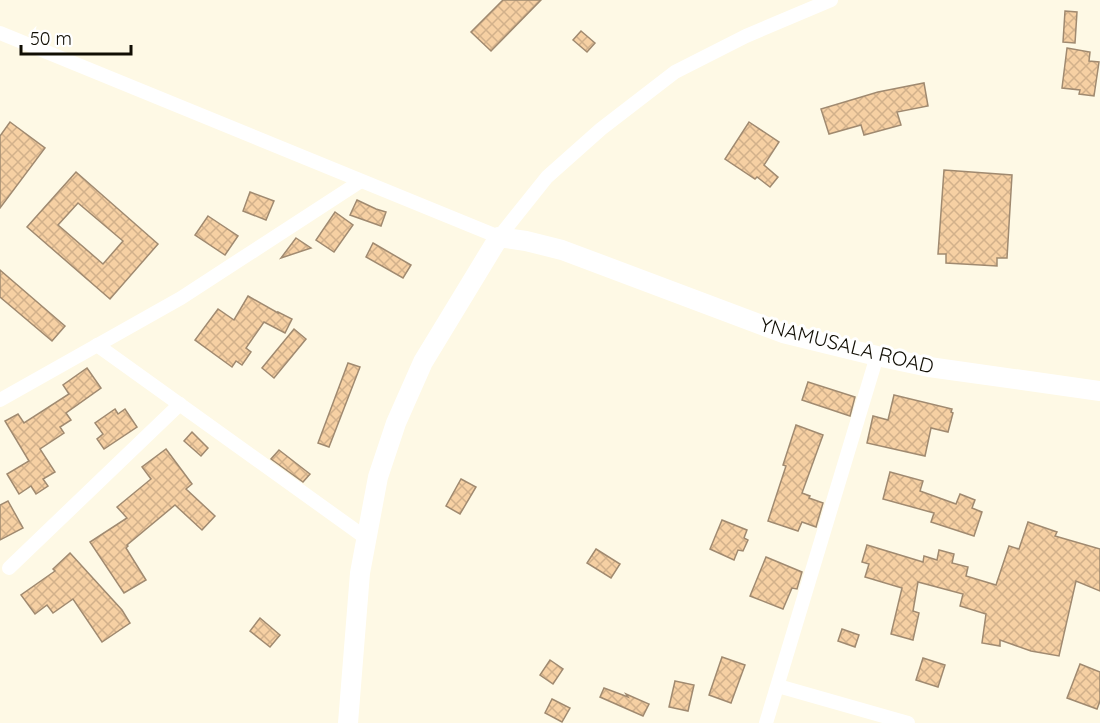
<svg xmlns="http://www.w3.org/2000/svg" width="1100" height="723" font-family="Quicksand,sans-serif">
  <defs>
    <pattern id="building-cross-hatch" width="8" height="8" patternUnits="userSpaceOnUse" patternTransform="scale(1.5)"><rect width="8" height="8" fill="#f6d0a3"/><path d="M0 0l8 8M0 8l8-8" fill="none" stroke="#d2b18b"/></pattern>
  </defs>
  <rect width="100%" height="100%" fill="#fef9e5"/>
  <g fill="url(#building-cross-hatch)" stroke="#a08a70" stroke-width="1.5" fill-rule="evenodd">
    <path d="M503 0H541L491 51 471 32Z"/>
    <path d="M1065 11 1077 12 1075 43 1063 42Z"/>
    <path d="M581 31 595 43 587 52 573 40Z"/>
    <path d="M1067 48 1090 52 1089 61 1099 62 1094 96 1079 94 1080 90 1062 88Z"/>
    <path d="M924 83 928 106 897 112 901 125 864 135 861 125 829 134 821 109 878 92Z"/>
    <path d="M10 122 45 148 0 208V136Z"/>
    <path d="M749 122 779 142 764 165 778 177 770 187 757 177 755 179 725 159Z"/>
    <path d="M944 170 1012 175 1007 258H997V266L946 263V254H938Z"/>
    <path d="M76 172 158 244 110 299 27 227ZM78 203 123 241 103 264 58 225Z"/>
    <path d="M250 192 274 201 266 220 243 211Z"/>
    <path d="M357 200 376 209 386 212 381 226 350 215Z"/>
    <path d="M335 212 353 225 334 252 316 240Z"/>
    <path d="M208 216 238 236 225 255 195 235Z"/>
    <path d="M296 238 311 248 281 258Z"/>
    <path d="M373 243 411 265 403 278 366 257Z"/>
    <path d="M0 270 65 326 52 341 0 297Z"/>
    <path d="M248 296 278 313V312L292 319 285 333 264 322 246 348 251 352 242 365 236 361 232 367 195 340 218 309 234 320Z"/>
    <path d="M294 329 306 339 274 378 262 368Z"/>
    <path d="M348 363 360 367 329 447 318 443Z"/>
    <path d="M87 368 101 388 66 413 71 420 60 427 64 433 40 449 55 472 43 479 48 486 36 494 31 486 19 494 7 474 29 461 5 421 18 414 24 423 69 394 63 385Z"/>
    <path d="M808 382 855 397 850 416 802 400Z"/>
    <path d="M894 395 952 409 951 412 953 413 948 432 931 428 925 456 867 443 873 416 888 420Z"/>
    <path d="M115 409 118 414 125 409 137 427 104 449 97 439 103 434 95 423Z"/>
    <path d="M796 425 823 435 802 493 810 496 809 498 823 503 816 527 802 522 798 531 768 521 786 466 783 465Z"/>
    <path d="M192 432 208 448 201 456 184 441Z"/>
    <path d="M166 449 192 484 186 489 215 516 202 530 175 505 127 545 128 546 126 548 146 580 124 593 90 542 127 518 117 507 151 479 142 467Z"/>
    <path d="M279 450 310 474 303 482 271 459Z"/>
    <path d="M890 472 923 481 920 491 956 504 960 494 975 500 972 508 982 512 974 536 931 522 934 513 883 499Z"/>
    <path d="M461 479 476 487 460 514 446 506Z"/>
    <path d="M8 501 23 528 0 540V505Z"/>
    <path d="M722 520 747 530 744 538 748 540 743 551 738 550 734 560 710 549Z"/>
    <path d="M1028 522 1057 532 1055 536 1100 549V591L1076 581 1059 656 1031 651 1000 640V646L982 643 986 614 960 606 963 594 918 582 913 611 919 613 913 640 891 634 902 588 865 577 869 564 862 562 867 545 923 562 924 556 937 560 939 550 954 554 952 563 968 567 966 576 996 585 1009 546 1019 549Z"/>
    <path d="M596 549 620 564 611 578 587 563Z"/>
    <path d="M70 553 122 610 130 623 102 642 73 599 53 613 47 605 35 614 21 595 55 571 53 569Z"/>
    <path d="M766 557 802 572 797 589 792 588 783 609 750 596Z"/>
    <path d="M260 618 280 635 270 647 250 631Z"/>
    <path d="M842 629 859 635 855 647 838 641Z"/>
    <path d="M722 657 745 665 731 703 709 695Z"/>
    <path d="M923 658 945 665 938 687 916 680Z"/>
    <path d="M550 660 563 669 553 684 540 675Z"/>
    <path d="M1080 664 1100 672V701L1097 709 1067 698Z"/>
    <path d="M675 681 694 685 688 711 669 707Z"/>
    <path d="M604 688 628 697 626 694 649 704 643 716 600 697Z"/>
    <path d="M552 699 570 708 562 722 545 713Z"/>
  </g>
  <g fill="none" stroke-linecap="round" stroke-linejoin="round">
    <g stroke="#fff" stroke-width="14">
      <path d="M0 33 499 237 547 177 601 129 675 72 746 36 831 0"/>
      <path d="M97 345 366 538"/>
      <path d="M0 400 181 298 361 181"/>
      <path d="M9 568 180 404"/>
      <path d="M778 686 908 723"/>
      <path d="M766 723 877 356"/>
    </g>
    <path stroke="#fff" stroke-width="20" d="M348 723 360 573 378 477 396 423 423 362 499 237 526 241 562 250 783 333 877 356 929 367 1100 391"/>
  </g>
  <g text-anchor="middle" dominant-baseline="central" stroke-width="6" stroke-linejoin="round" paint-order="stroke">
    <g font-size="20" fill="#110e04" stroke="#fff">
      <text transform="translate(847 345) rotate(14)">YNAMUSALA ROAD</text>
    </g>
  </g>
  <path d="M21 45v9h110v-9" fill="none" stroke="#110e04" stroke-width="3"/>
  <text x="30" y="45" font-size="18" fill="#110e04" stroke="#ffffff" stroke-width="4.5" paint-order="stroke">50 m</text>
</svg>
